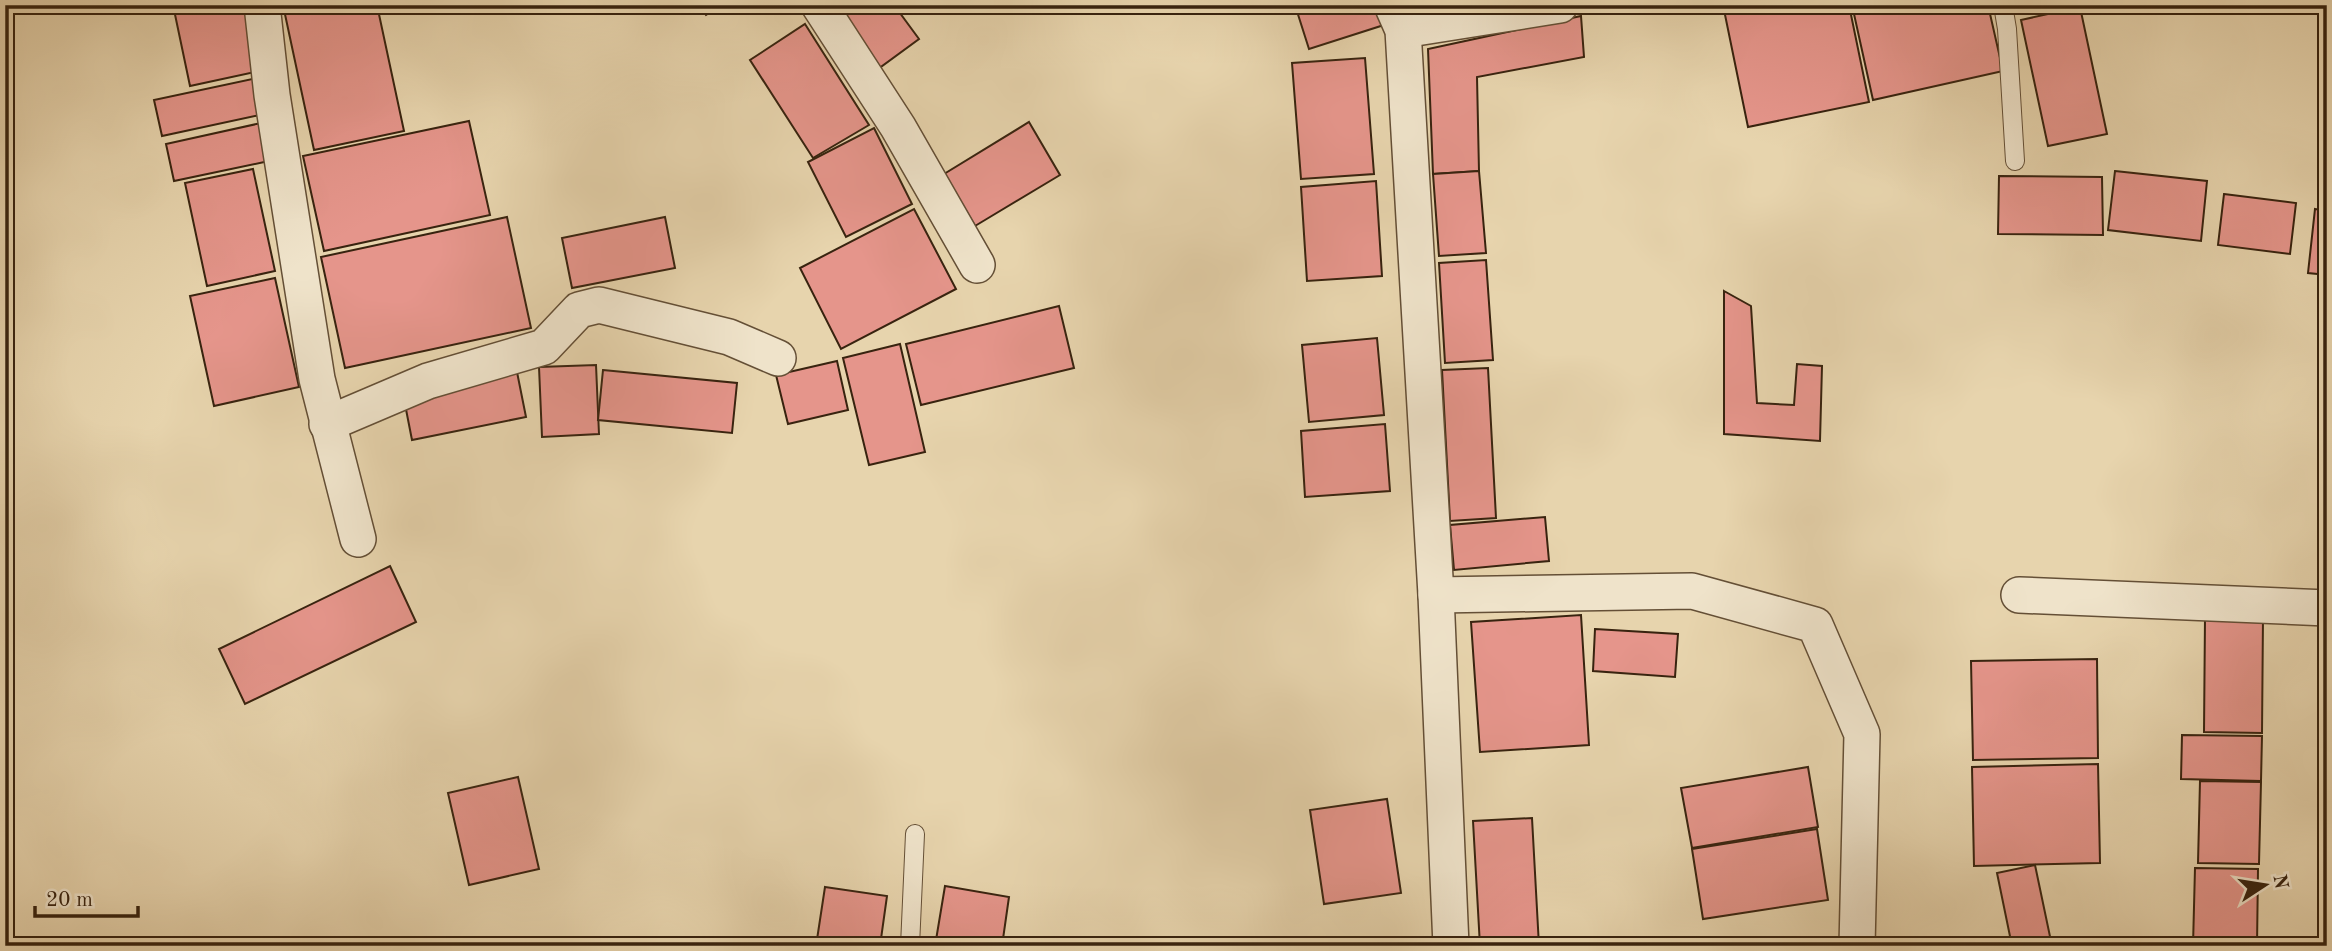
<svg xmlns="http://www.w3.org/2000/svg" width="2332" height="951" font-family="'Old Standard TT',serif">
  <rect width="100%" height="100%" fill="#e7d4ad"/>
  <filter id="stains"><feTurbulence type="fractalNoise" baseFrequency=".00286" numOctaves="4"/><feColorMatrix values="0 0 0 0 .2 0 0 0 0 .09 0 0 0 0 .02 0 0 0 .5 -.17"/></filter>
  <radialGradient id="worn" r=".72"><stop offset=".6" stop-color="#630" stop-opacity="0"/><stop offset="1" stop-color="#630" stop-opacity=".3"/></radialGradient>
  <g fill="#e5958b" stroke="#38230f" stroke-width="2">
    <path d="M173 5H245L259 71 190 86Z"/>
    <path d="M283 5H377L404 131 314 150Z"/>
    <path d="M699 5H722L706 15Z"/>
    <path d="M860 5H894L919 39 878 69 841 19Z"/>
    <path d="M1295 5H1381L1387 24 1309 49Z"/>
    <path d="M1723 5H1849L1869 102 1748 127Z"/>
    <path d="M1852 5H1988L2003 71 1873 100Z"/>
    <path d="M2080 7 2107 134 2048 146 2021 20Z"/>
    <path d="M1581 16 1584 57 1477 77 1479 171 1433 174 1428 49Z"/>
    <path d="M805 24 869 125 813 158 750 60Z"/>
    <path d="M1365 58 1374 174 1301 179 1292 63Z"/>
    <path d="M257 78 264 114 162 136 154 100Z"/>
    <path d="M469 121 490 215 324 251 303 156Z"/>
    <path d="M1029 122 1060 175 975 226 944 174Z"/>
    <path d="M261 123 269 161 174 181 166 144Z"/>
    <path d="M874 128 912 204 846 237 808 162Z"/>
    <path d="M253 169 275 271 207 286 185 183Z"/>
    <path d="M1479 171 1486 253 1439 256 1433 174Z"/>
    <path d="M2115 171 2207 181 2201 241 2108 230Z"/>
    <path d="M1999 176 2102 177 2103 235 1998 234Z"/>
    <path d="M1376 181 1382 276 1307 281 1301 187Z"/>
    <path d="M2224 194 2296 203 2290 254 2218 245Z"/>
    <path d="M914 209 956 289 841 349 800 268Z"/>
    <path d="M2315 209 2327 211V275L2308 273Z"/>
    <path d="M507 217 531 328 345 368 321 257Z"/>
    <path d="M665 217 675 268 572 288 562 238Z"/>
    <path d="M1486 260 1493 360 1445 363 1439 263Z"/>
    <path d="M275 278 299 387 214 406 190 296Z"/>
    <path d="M1724 291 1751 306 1757 403 1794 405 1797 364 1822 366 1820 441 1724 434Z"/>
    <path d="M1059 306 1074 368 921 405 906 344Z"/>
    <path d="M1377 338 1384 415 1309 422 1302 345Z"/>
    <path d="M900 344 925 452 869 465 843 358Z"/>
    <path d="M837 361 848 410 788 424 776 375Z"/>
    <path d="M596 365 599 434 542 437 539 367Z"/>
    <path d="M1488 368 1496 518 1450 521 1442 370Z"/>
    <path d="M603 370 737 383 732 433 598 420Z"/>
    <path d="M517 372 526 417 412 440 403 394Z"/>
    <path d="M1385 424 1390 491 1305 497 1301 431Z"/>
    <path d="M1545 517 1549 561 1454 570 1450 525Z"/>
    <path d="M390 566 416 622 245 704 219 649Z"/>
    <path d="M1581 615 1589 745 1480 752 1471 622Z"/>
    <path d="M2205 617H2263L2262 733 2204 732Z"/>
    <path d="M1595 629 1678 634 1675 677 1593 671Z"/>
    <path d="M2097 659 2098 758 1973 760 1971 661Z"/>
    <path d="M2182 735 2262 736 2261 781 2181 779Z"/>
    <path d="M2098 764 2100 863 1974 866 1972 767Z"/>
    <path d="M1808 767 1818 827 1692 848 1681 788Z"/>
    <path d="M518 777 539 869 469 885 448 793Z"/>
    <path d="M2200 781 2261 782 2259 864 2198 863Z"/>
    <path d="M1387 799 1401 893 1324 904 1310 810Z"/>
    <path d="M1532 818 1539 946H1480L1473 821Z"/>
    <path d="M1817 829 1828 900 1703 919 1692 849Z"/>
    <path d="M2035 865 2052 946H2012L1997 873Z"/>
    <path d="M2195 868 2258 869 2257 946H2193Z"/>
    <path d="M945 886 1009 897 1002 946H935Z"/>
    <path d="M825 887 887 896 880 946H816Z"/>
  </g>
  <g fill="none" stroke-linecap="round" stroke-linejoin="round">
    <defs>
      <g id="lane">
        <path d="M2003 5 2007 29 2015 161"/>
        <path d="M910 946 915 834"/>
      </g>
      <g id="street">
        <path d="M262 5 272 95 317 379 358 539"/>
        <path d="M819 5 898 127 977 265"/>
        <path d="M1392 5 1403 30 1436 595 1451 946"/>
        <path d="M1403 30 1560 5"/>
        <path d="M327 424 428 381 544 347 579 310 599 305 729 337 778 358"/>
        <path d="M1436 595 1692 591 1815 625 1862 734 1857 946"/>
        <path d="M2019 595 2327 608"/>
      </g>
    </defs>
    <use href="#lane" stroke="#644f36" stroke-width="20"/>
    <use href="#street" stroke="#644f36" stroke-width="38"/>
    <use href="#lane" stroke="#efe3ca" stroke-width="18"/>
    <use href="#street" stroke="#efe3ca" stroke-width="35"/>
  </g>
  <rect width="2332" height="951" fill="none" stroke="#e7d4ad" stroke-width="28"/>
  <rect x="7" y="7" width="2318" height="937" fill="none" stroke="#38230f" stroke-width="3.5"/>
  <rect x="14" y="14" width="2304" height="923" fill="none" stroke="#38230f" stroke-width="2"/>
  <g transform="translate(2265 885) rotate(78)" stroke="#efe3ca" stroke-width="5" paint-order="stroke">
  <path d="M0-5L12 26L0 18L-12 26Z" fill="#38230f"/>
  <text y="-10" font-size="19" font-weight="bold" text-anchor="middle" fill="#38230f">N</text>
  </g>
  <path d="M35 906v10h103v-10" fill="none" stroke="#38230f" stroke-width="3.5"/>
  <text x="46" y="906" font-size="21" fill="#38230f" stroke="#efe3ca" stroke-width="5" paint-order="stroke">20 m</text>
  <rect width="100%" height="100%" filter="url(#stains)"/>
  <rect width="100%" height="100%" fill="url(#worn)"/>
</svg>
